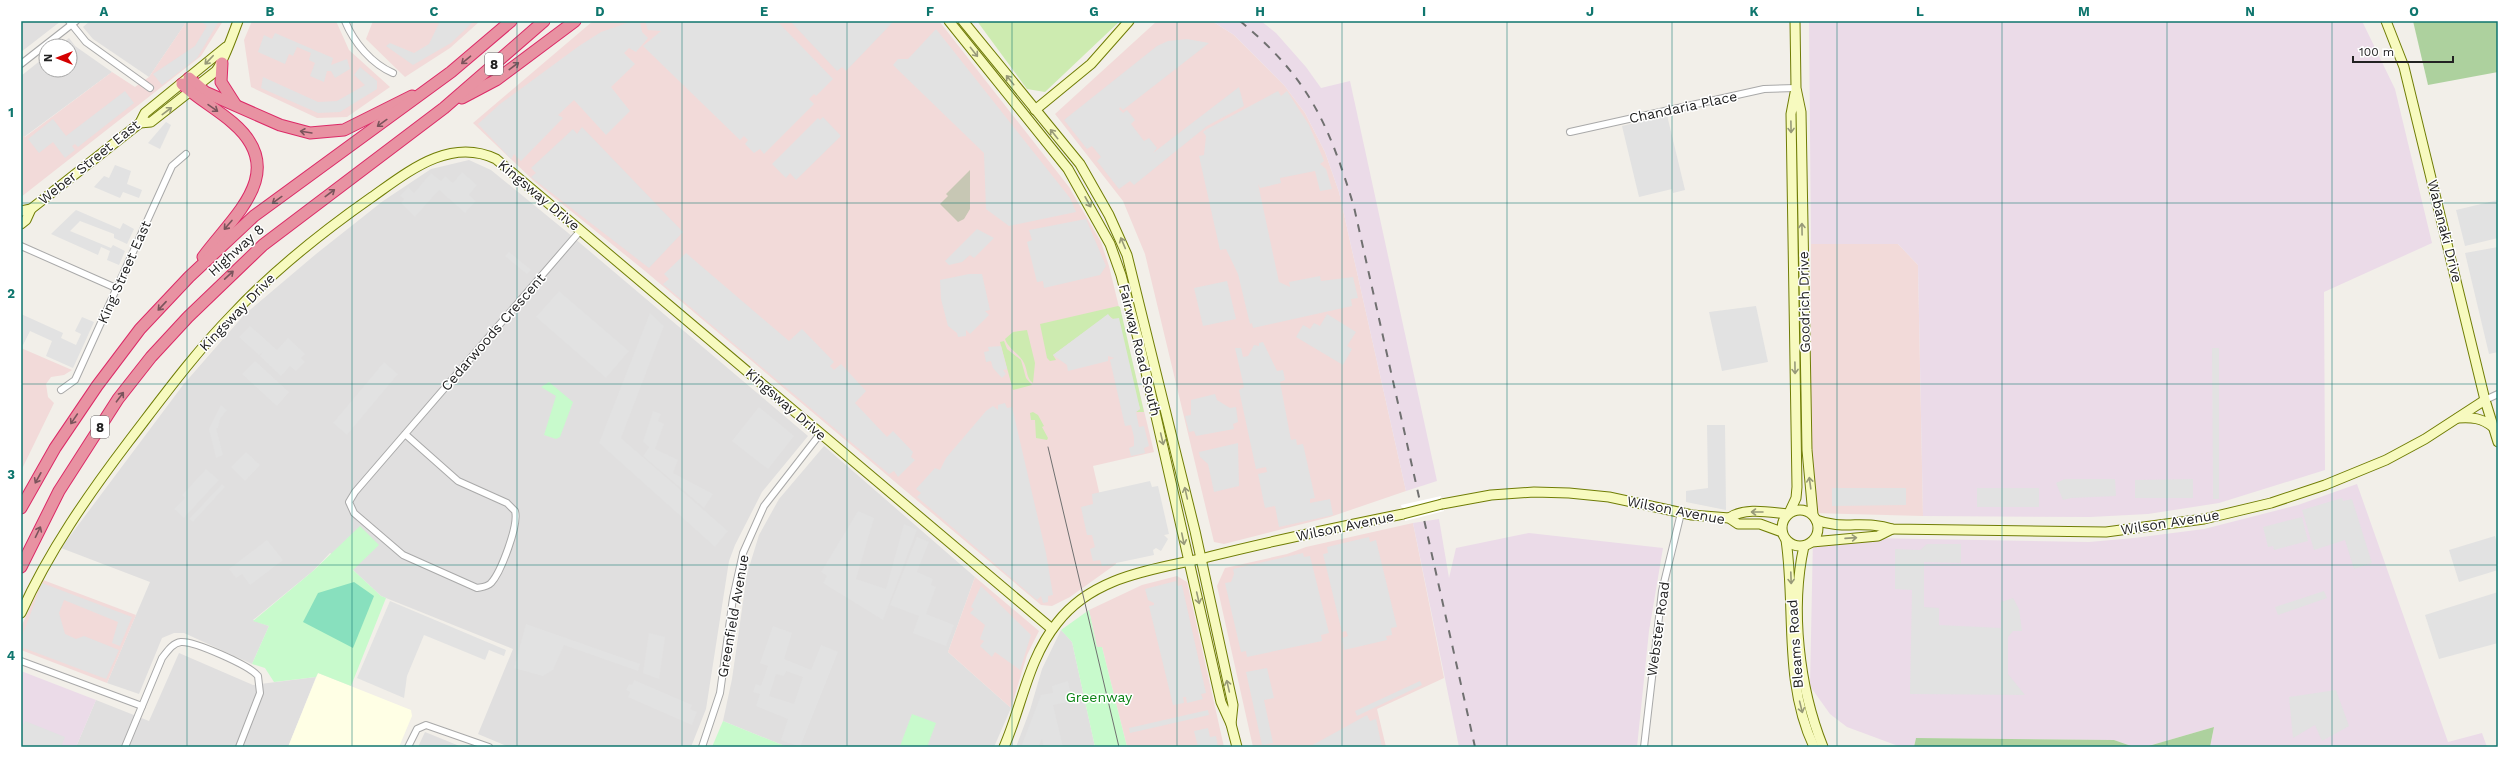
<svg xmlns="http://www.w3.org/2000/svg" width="2519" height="768" font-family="'Work Sans',sans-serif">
  <rect width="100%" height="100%" fill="#f2efe9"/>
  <g fill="#e0dfdf">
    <path d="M21 21H61L21 52Z"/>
    <path d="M90 21H187L149 77 93 39 83 27Z"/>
    <path d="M69 38 75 46 112 72 24 137 21 134V76L46 56V70H70V46H59Z"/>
    <path d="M469 160 491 170 567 232 808 436 762 492 735 545 729 561 706 709 691 747H509L478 734 513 649 381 596 353 570 330 553 313 571 253 620 269 626 252 664 184 633H174L162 638 139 694 107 683 150 582 61 548 183 385 244 315 316 254 383 201 431 169Z"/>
    <path d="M824 446 975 577 948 652 1011 708 994 747H787L723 721 732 679 747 574 759 535 779 499Z"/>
    <path d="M1061 630 1072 642 1095 747H1016L1030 710 1042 669Z"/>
    <path d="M179 653 253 685 316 677 288 747H76L96 700 149 721Z"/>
    <path d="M425 732 462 747H418Z"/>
  </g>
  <g fill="#f2dad9">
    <path d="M187 21H223L201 56 21 197V134L25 137 112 72 135 87 149 77Z"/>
    <path d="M252 21H336L349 50 390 87 347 117 317 118 251 87 244 40Z"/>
    <path d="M373 21H480L450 48 405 77 366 39Z"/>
    <path d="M593 21H939L1069 187 1101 242 1109 266 1154 452 1093 466 1116 564 1070 597 1052 606 1041 605 645 271 535 182 473 123Z"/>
    <path d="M1157 21H1212L1234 35 1284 85 1305 113 1325 152 1339 192 1406 491 1330 517 1224 544 1214 542 1145 254 1123 201 1055 114Z"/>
    <path d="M1811 244H1898L1918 265 1923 516 1811 513Z"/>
    <path d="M21 348 72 370 64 375 51 377 46 384 48 397 54 403 21 471Z"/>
    <path d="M1413 523 1444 678 1377 709 1386 747H1253L1217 586 1225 568 1287 554 1306 547Z"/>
    <path d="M1177 576 1187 582 1224 747H1127L1102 647 1097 648 1089 610 1142 585Z"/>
    <path d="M975 577 1039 631 1027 655 1011 708 948 652Z"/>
    <path d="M43 580 136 615 107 683 21 650V627Z"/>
  </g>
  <g fill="#ebdbe8">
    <path d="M1212 21H1261L1276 33 1306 67 1321 88 1350 81 1437 481 1406 491 1339 192 1325 152 1305 113 1284 85 1234 35Z"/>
    <path d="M1809 21H2362L2395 89 2432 243 2324 292 2325 470 2219 503 2148 514 2090 517 1923 516 1918 265 1898 244H1811Z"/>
    <path d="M2357 484 2448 742 2482 733 2487 747H2210L2214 727 2145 747H2134L2114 740 1916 738 1914 747H1901L1847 727 1830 714 1810 686 1813 537 2089 542 2134 538 2204 529 2298 505Z"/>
    <path d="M1439 519 1449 578 1456 548 1529 533 1663 548 1649 631 1637 747H1459L1413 523Z"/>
    <path d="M21 671 96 700 76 747H21Z"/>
  </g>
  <path fill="#ffffe5" d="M318 673 411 710 412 716 399 747H288Z"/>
  <path fill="#c7c7b4" d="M970 170V209L964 219 958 222 940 204 948 196 946 194Z"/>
  <g fill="#cdebb0">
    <path d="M977 21H1120L1045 92 1027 89Z"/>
    <path d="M1118 306 1120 307 1144 412H1136L1140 409 1113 319 1108 315 1053 355 1056 360 1050 361 1047 358 1040 324Z"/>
    <path d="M1027 330 1035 363 1033 383C1026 378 1028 371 1024 363 1019 353 1009 350 1005 339L1013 332Z"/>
    <path d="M1004 341 1007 349 1021 360 1026 378 1032 385 1013 390 1000 342Z"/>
    <path d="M1033 412 1038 415 1044 426 1042 427 1048 438 1047 440 1036 438 1035 420H1031L1030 413Z"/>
  </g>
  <g fill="#add19e">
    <path d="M2413 21H2498V72L2428 85Z"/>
    <path d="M2214 727 2210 747H2145Z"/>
    <path d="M1916 738 2114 740 2134 747H1914Z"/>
  </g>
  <g fill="#c8facc">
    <path d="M549 382 573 402 560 437 556 439 544 435 556 396 541 387Z"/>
    <path d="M360 526 379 545 353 570 381 596 386 598 351 686 318 673 316 677 274 682 265 668 252 664 269 626 253 621 313 571Z"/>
    <path d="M1089 610 1097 647H1102L1127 747H1095L1072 642 1061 630Z"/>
    <path d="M912 714 936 723 927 747 900 746Z"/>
    <path d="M723 721 787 747H712Z"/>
  </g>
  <path fill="#88e0be" d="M354 582 374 596 353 648 303 622 318 593Z"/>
  <g fill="#e2e2e2" fill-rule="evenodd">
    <path d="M200 21H219L197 58 162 85 153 74 195 46 207 26Z"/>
    <path d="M440 21H474L451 43 413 65 386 46 390 43 414 53 429 44Z"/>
    <path d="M633 21H640L642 32 648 38 636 52 629 48 624 53 635 64 611 87 630 111 606 135 574 100 558 115 563 118 521 161 514 154 511 159 478 124 500 104 579 46 601 32Z"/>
    <path d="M645 21H777L833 79 816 96 814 94 809 99 814 104 764 154 760 149 754 153 745 144 748 140 744 136 740 140 643 46 661 31 648 30Z"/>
    <path d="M790 21H894L846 71 842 67 837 71Z"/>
    <path d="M936 29 1070 198 1076 212 1009 226 986 209 984 153 893 65 898 59H908Z"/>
    <path d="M275 33 333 58 331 65 347 59 350 69 335 78 331 71H327L324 82 310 76 315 63 309 60 311 53 297 47 293 56 289 54 285 64 258 52 264 35 272 39Z"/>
    <path d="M1187 39 1209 43 1123 110 1120 107 1119 109 1123 113 1127 110 1135 120 1131 124 1144 141 1149 138 1157 148 1153 153 1239 87 1244 106 1207 126 1134 185 1130 181 1119 189 1097 161 1101 157 1092 146 1087 149 1064 120 1157 46 1168 41Z"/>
    <path d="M360 67 377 81V89L340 112 318 113 261 88 263 77 318 102 337 101 365 85 354 75Z"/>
    <path d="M125 91 134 103 78 147 75 144 72 146 75 150 65 158 53 142 39 153 28 139 53 119 66 136Z"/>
    <path d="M1278 91 1281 96 1287 91 1309 125 1324 161 1320 164 1326 169 1332 189 1320 191 1315 171 1280 178 1281 183 1260 188 1258 184 1279 282 1290 287 1289 282 1320 276 1321 281 1353 277 1358 298 1351 299 1352 306 1253 328 1252 323 1250 324 1238 274 1226 249 1220 250 1199 156 1204 155 1206 136 1203 132 1207 129Z"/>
    <path d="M1667 115 1685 190 1673 193 1672 189 1639 197 1622 126Z"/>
    <path d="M823 117 841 136 796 180 790 173 786 178 772 164 818 118 820 120Z"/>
    <path d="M166 122 171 125 160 149 148 143Z"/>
    <path d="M582 127 683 232 649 268 531 177 536 173 531 168 573 129 577 134Z"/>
    <path d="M115 165 131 171 127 184 142 190 139 198 123 192 120 198 94 187 104 176 109 178Z"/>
    <path d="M462 172 477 185 469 195 476 201 465 213 439 190 415 217 401 203 404 199 400 196 408 187 414 193 431 173 441 181 445 176 453 183Z"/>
    <path d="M2498 200V238L2465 246 2456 210Z"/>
    <path d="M76 210 120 229 123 223 134 229 127 244 114 238V234L80 221 70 231 111 248 113 245 125 251 119 265 107 260 110 251 101 247 98 255 51 234Z"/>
    <path d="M1086 219 1106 266 1100 275 1044 288 1043 281 1037 282 1027 242 1032 240 1029 230Z"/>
    <path d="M977 229 994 238 974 258 970 255 962 262 949 265 945 261Z"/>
    <path d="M2498 247V352L2489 354 2465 253Z"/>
    <path d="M509 252 531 270 527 274 505 256Z"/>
    <path d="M686 253 789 341 802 329 834 362 830 366 834 370 841 364 866 391 855 403 887 437 893 431 913 452 911 457 915 460 898 477 894 471 889 474 663 284 669 279 664 274Z"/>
    <path d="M969 274H982L990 310 985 311 989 315 970 334 966 330V336L958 337 957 333 948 326 941 299 940 280Z"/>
    <path d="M1227 281 1236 319 1203 326 1194 288Z"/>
    <path d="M559 291 629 351 606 378 536 317Z"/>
    <path d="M1756 306 1768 362 1722 371 1709 312Z"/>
    <path d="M650 313 664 326 621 438 728 531 715 547 599 443Z"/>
    <path d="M21 314 63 333 61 338 76 345 81 334 75 331 82 317 94 322 73 368 46 356 52 341 30 331 23 345 21 344Z"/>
    <path d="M1108 314 1112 319 1119 318 1140 409 1136 412 1139 427 1144 426 1149 446 1144 448 1145 453 1131 456 1129 448 1134 446V437L1131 425 1125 426 1110 360 1114 358 1108 356V361L1068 371 1067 365 1053 355Z"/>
    <path d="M1327 314 1356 332 1347 346 1352 349 1343 365 1296 337 1303 325 1310 329 1314 323 1320 326Z"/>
    <path d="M250 326 277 350 288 338 305 354 301 358 305 362 296 371 290 366 281 376 260 356 263 352 259 355 239 337Z"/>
    <path d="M1263 342 1277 371 1283 370 1285 380 1280 382 1291 440 1296 439 1297 445 1303 444 1315 498 1310 499V503L1330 499 1333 515 1279 527 1275 506 1265 508 1258 474 1267 472 1266 467 1256 469 1239 390 1244 387 1235 348H1241L1243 357 1248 356 1254 345 1259 346V343Z"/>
    <path d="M1001 346 1007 369 1003 370 1006 374 1002 378 993 368 991 361 986 362 984 352 989 351 988 347Z"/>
    <path d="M2212 348H2219V499H2213Z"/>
    <path d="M255 361 289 392 277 406 242 374Z"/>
    <path d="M384 362 398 374 347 435 333 423Z"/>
    <path d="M1215 394 1217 400 1230 408 1236 407 1238 422 1233 424 1234 429 1196 436 1194 431 1189 432 1185 416 1191 415V400Z"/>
    <path d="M1005 403 1007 408 1012 407 1046 553 1053 595 1048 596V602L1043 603 1041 596 1037 600 917 497 921 493 916 489 935 468 940 470 946 458 986 411 993 406 998 410V405Z"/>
    <path d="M221 405 227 410 220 419 218 428H216L223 455 216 458 209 429Z"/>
    <path d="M759 407 794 436 768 469 732 441Z"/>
    <path d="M653 411 661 414 658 421 664 424 655 449 678 460 673 473 713 494 704 508 643 456 649 447 643 442Z"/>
    <path d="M1707 425H1725L1726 510 1686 502V491L1708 488Z"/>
    <path d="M1238 443 1239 486 1214 492 1208 464 1200 457 1199 452Z"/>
    <path d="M246 452 260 465 245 481 231 467Z"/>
    <path d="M206 469 219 480 184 518 174 509 185 498 182 495Z"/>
    <path d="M2065 479H2115L2116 496 2071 498 2063 500 2056 483Z"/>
    <path d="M2193 479V498H2135V480Z"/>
    <path d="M1150 481 1152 487 1158 486 1169 534 1164 535 1168 539 1161 551 1156 548 1153 550 1154 555 1102 566 1100 560 1093 561 1090 549 1095 547 1092 535H1087L1081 507 1093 504 1092 494Z"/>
    <path d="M222 484 225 487 193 522 189 519Z"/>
    <path d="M1832 488H1906V505L1832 506Z"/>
    <rect x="1977" y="488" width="62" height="19"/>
    <path d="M2342 498 2343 501 2352 499 2372 563 2354 569 2345 540 2314 550 2302 510Z"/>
    <path d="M858 511 874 518 856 579 886 589 904 524 917 530 883 620 823 583 827 576 821 572Z"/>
    <path d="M2302 517 2308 541 2274 550 2273 546 2268 547 2263 527Z"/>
    <path d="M2495 536 2498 547V570L2459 582 2449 550Z"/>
    <path d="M917 537 929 542 917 572 933 579 931 585 936 587 926 614 954 625 946 646 913 633 919 616 890 605Z"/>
    <path d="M1369 537 1370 542 1376 540 1397 627 1391 628 1392 635 1386 636 1387 640 1344 650 1342 638 1348 636 1346 631 1342 632 1323 554 1328 553 1327 547Z"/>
    <path d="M267 540 283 560 250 585 242 574 236 578 229 569Z"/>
    <path d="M1927 544H1961V563L1924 562V607L1939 608V625L2001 628V602L2013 598 2019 609 2022 631H2013L2008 637V674L2025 695 1910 694 1912 590 1895 589V549L1920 550Z"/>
    <path d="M1303 553 1304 557 1310 556 1329 633 1321 635 1322 641 1247 657 1246 651 1241 652 1225 583 1231 582 1234 574 1233 569Z"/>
    <path d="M1176 581 1177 586 1182 585 1206 693 1201 694 1203 699 1187 703 1186 697H1183L1184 703 1173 705 1149 606 1154 605V603L1148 600 1145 589Z"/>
    <path d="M42 583 132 617 120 646 112 643 118 622 64 600 59 613 65 634 76 639 84 636 119 650 106 679 21 647V639Z"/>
    <path d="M981 586 1031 635 1020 670 995 652 992 657 980 646 984 641 980 639 985 625 970 613 974 609 971 607Z"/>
    <path d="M2324 591 2327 598 2278 615 2275 607Z"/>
    <path d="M2498 592V643L2439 659 2425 615Z"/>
    <path d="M390 601 506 650 504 656 489 650 485 660 424 635 407 676 404 698 357 678Z"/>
    <path d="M526 624 640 664 638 671 564 645 553 670 543 676 514 668Z"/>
    <path d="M773 626 792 633 784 659 811 670 821 645 838 652 800 747 781 740 788 719 756 706 760 694 753 692 756 684 761 686 768 666 760 663ZM786 671 803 677 794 704 769 696 776 674 784 676Z"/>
    <path d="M649 633 665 637 659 679 643 673Z"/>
    <path d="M1267 668 1274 698 1264 700 1273 743 1262 745 1246 672Z"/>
    <path d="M634 680 692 705 690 709 697 712 692 725 628 697 630 692 626 690 629 684 632 685Z"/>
    <path d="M1068 681 1072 701 1053 705 1063 747H1044L1042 739 1038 747H1021L1041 695 1053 693 1052 686Z"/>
    <path d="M1420 681 1422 685 1357 716 1355 711Z"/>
    <path d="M2336 690 2349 726 2322 741 2315 725 2293 738 2289 697Z"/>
    <path d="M1208 710 1209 715 1130 733 1129 728Z"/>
    <path d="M1367 715 1370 721 1376 719 1382 747H1309Z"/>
    <path d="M25 721 65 737 61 747H21V730Z"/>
    <path d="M1208 728 1210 737 1216 736 1218 747H1198L1194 731Z"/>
  </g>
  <path fill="#fff" d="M1441 496 1444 511 1405 521 1401 505Z"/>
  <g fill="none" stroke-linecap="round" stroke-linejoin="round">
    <defs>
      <g id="street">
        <path d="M69 21 86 42 150 88"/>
        <path d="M345 21C354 43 372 64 393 73"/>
        <path d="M21 64 76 21"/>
        <path d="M1570 132 1764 89 1796 88"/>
        <path d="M21 246 116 288"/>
        <path d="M61 390 75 380 172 166 186 154"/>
        <path d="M2485 400 2498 394"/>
        <path d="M405 434 458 481 507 503 515 511C519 525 501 572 491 583 487 587 482 587 477 588L403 555 354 513 349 502 355 492 581 230"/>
        <path d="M21 661 142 706"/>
        <path d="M125 747 162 658C167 652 172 643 181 642 194 641 249 665 258 676L260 693 239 747"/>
        <path d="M408 747 417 729 426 725 489 747"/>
        <path d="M702 747 720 693 733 598 743 553 764 506 820 434"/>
        <path d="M1644 747 1662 591 1681 513"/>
      </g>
      <g id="secondary">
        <path d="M949 21 1068 169 1110 244 1121 275 1140 346 1221 702 1231 724 1237 747"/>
        <path d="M963 21 1080 164 1109 215 1127 255 1195 531 1233 705 1231 724"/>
        <path d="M1795 21 1796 88 1801 112 1807 450 1813 515"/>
        <path d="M2386 21 2404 67 2485 400 2498 442"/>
        <path d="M1035 110 1091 64 1129 21"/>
        <path d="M140 123 151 122 216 71C224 61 233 34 238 21"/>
        <path d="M21 211 31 209"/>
        <path d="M21 224 26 220 31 209 140 123 145 113 226 47"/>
        <path d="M2458 418C2472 417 2482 418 2493 427"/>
        <path d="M1442 504 1491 495 1534 492 1569 493 1609 497 1692 515 1729 518 1738 524H1760L1782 532"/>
        <circle cx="1800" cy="528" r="18"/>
        <path d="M1790 511 1796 498 1797 487 1791 114 1795 93"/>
        <path d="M1729 518C1745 507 1768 512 1787 514"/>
        <path d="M1816 520C1842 530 1866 520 1892 529L2106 532 2204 519 2271 503 2325 485 2386 460 2425 439 2485 400"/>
        <path d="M1786 540C1796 608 1783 682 1814 747"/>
        <path d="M1812 542 1878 536 1892 529"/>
        <path d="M1804 546C1790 609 1799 687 1823 747"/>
        <path d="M21 613C49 551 88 495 129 441 162 398 194 354 232 315 274 270 322 232 372 197 409 171 450 137 496 159L1052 629"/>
        <path d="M1004 747C1022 706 1028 659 1057 623 1095 574 1156 570 1212 556 1275 540 1339 527 1403 514"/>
      </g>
      <g id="highway">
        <path d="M222 63 221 82 235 104"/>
        <path d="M189 78 205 92 280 125 310 133 344 130 412 96"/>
        <path d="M182 84C198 99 217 109 233 123 290 172 233 216 203 257"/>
        <path d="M462 98 496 80 575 21"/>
        <path d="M21 508 55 448 97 386 140 329 189 277 254 216 451 72 511 21"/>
        <path d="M21 567 59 491 118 399 151 357 188 317 263 245 444 108 544 21"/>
      </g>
    </defs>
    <use href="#street" stroke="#a9a9a9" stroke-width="8"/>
    <use href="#secondary" stroke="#707d05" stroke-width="11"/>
    <use href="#highway" stroke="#dc2a67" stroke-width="13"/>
    <use href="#street" stroke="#fff" stroke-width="6"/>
    <use href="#secondary" stroke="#f7fabf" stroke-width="9"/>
    <use href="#highway" stroke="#e892a2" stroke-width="11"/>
    <path stroke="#707070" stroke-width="1" d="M1048 447 1119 747"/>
    <path stroke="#707070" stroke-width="2" stroke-dasharray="8 8" stroke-linecap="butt" d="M1240 21C1308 77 1329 124 1354 207L1475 747"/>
    <defs>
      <path id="secondary-bridge" d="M1403 514 1442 504"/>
    </defs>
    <use href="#secondary-bridge" stroke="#707d05" stroke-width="11" stroke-linecap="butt"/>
    <use href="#secondary-bridge" stroke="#f7fabf" stroke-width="9"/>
  </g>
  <defs><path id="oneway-shaft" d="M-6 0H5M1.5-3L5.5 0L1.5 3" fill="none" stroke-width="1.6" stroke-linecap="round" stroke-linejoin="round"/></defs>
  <g stroke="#979978">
    <use href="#oneway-shaft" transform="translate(974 52) rotate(52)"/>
    <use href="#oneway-shaft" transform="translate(209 60) rotate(134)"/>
    <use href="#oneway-shaft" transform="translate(1010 80) rotate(-129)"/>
    <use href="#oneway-shaft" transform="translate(167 111) rotate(-37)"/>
    <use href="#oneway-shaft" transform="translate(1791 127) rotate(89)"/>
    <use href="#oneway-shaft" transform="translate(1054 134) rotate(-129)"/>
    <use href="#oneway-shaft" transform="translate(1088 202) rotate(61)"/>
    <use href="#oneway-shaft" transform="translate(1802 229) rotate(-91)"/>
    <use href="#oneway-shaft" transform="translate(1123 243) rotate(-113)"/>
    <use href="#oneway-shaft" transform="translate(1795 368) rotate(89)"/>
    <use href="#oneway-shaft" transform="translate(1162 439) rotate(77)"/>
    <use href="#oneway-shaft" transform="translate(1810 483) rotate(-98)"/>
    <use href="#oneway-shaft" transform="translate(1186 493) rotate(-103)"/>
    <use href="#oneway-shaft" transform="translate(1757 512) rotate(180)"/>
    <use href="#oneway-shaft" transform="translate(1851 538) rotate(-4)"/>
    <use href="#oneway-shaft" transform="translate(1183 539) rotate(78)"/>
    <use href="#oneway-shaft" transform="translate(1791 578) rotate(88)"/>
    <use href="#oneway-shaft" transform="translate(1198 598) rotate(77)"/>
    <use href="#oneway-shaft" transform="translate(1228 686) rotate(-103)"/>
    <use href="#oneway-shaft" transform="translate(1801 707) rotate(76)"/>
  </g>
  <g stroke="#7b545c">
    <use href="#oneway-shaft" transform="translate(466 60) rotate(140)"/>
    <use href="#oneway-shaft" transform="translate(514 66) rotate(-37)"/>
    <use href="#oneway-shaft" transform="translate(213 108) rotate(35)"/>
    <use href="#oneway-shaft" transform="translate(382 123) rotate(144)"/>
    <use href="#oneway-shaft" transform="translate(306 132) rotate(-171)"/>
    <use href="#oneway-shaft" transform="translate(330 193) rotate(-37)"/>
    <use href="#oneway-shaft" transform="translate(277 200) rotate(144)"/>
    <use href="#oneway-shaft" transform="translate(228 225) rotate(131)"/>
    <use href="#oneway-shaft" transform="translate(229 275) rotate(-43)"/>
    <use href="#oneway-shaft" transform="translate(162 306) rotate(133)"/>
    <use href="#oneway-shaft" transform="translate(120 397) rotate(-53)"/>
    <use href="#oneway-shaft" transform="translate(74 419) rotate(124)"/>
    <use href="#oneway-shaft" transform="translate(38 478) rotate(119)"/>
    <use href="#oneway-shaft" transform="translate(38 532) rotate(-64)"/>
  </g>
  <path fill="none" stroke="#0f766e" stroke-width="1" stroke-opacity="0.55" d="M187 21V747M352 21V747M517 21V747M682 21V747M847 21V747M1012 21V747M1177 21V747M1342 21V747M1507 21V747M1672 21V747M1837 21V747M2002 21V747M2167 21V747M2332 21V747M21 203H2498M21 384H2498M21 565H2498"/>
  <g text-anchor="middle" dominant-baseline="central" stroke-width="3" stroke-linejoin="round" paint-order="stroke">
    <g fill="#fff" stroke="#646464" stroke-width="1">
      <rect x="485" y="53" width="18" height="22" rx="3"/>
      <rect x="91" y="416" width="18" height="22" rx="3"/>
    </g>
    <g font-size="13" font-weight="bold" fill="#222">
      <text x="494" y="64">8</text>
      <text x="100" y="427">8</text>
    </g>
    <g font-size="14" fill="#222" stroke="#fff">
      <text transform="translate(1683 107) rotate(-12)">Chandaria Place</text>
      <text transform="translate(89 162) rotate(-39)">Weber Street East</text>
      <text transform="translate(539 195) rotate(40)">Kingsway Drive</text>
      <text transform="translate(2445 231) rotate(76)">Wabanaki Drive</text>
      <text transform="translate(236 250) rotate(-42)">Highway 8</text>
      <text transform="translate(124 272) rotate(-66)">King Street East</text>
      <text transform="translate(1804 302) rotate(-91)">Goodrich Drive</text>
      <text transform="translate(237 312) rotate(-46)">Kingsway Drive</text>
      <text transform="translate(493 332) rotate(-49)">Cedarwoods Crescent</text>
      <text transform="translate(1140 350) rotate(76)">Fairway Road South</text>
      <text transform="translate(786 404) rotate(41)">Kingsway Drive</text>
      <text transform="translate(1676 510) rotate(11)">Wilson Avenue</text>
      <text transform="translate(2170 522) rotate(-9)">Wilson Avenue</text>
      <text transform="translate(1345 526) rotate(-12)">Wilson Avenue</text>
      <text transform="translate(733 616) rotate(-80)">Greenfield Avenue</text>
      <text transform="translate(1658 629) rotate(-82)">Webster Road</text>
      <text transform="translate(1795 644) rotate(-94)">Bleams Road</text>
    </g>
    <g font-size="14" fill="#0c8416" stroke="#fff">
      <text x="1099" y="697">Greenway</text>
    </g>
  </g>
  <rect width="2519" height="768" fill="none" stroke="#ffffff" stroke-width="44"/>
  <g transform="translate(58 58) rotate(270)"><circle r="19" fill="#ffffff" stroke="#a7a7a7"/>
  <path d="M0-3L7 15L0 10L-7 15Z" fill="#d40000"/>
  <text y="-6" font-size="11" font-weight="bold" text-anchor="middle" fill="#222222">N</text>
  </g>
  <path d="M2353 56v6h100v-6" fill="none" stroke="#222222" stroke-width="2"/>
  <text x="2359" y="56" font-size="12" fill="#222222" stroke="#ffffff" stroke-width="3" paint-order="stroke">100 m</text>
  <rect x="22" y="22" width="2475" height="724" fill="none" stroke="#0f766e" stroke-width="1.5"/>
  <g font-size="13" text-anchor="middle" font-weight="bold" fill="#0f766e">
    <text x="104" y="16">A</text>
    <text x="270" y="16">B</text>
    <text x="434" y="16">C</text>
    <text x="600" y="16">D</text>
    <text x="764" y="16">E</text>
    <text x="930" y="16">F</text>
    <text x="1094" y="16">G</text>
    <text x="1260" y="16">H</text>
    <text x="1424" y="16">I</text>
    <text x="1590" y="16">J</text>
    <text x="1754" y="16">K</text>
    <text x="1920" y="16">L</text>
    <text x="2084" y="16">M</text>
    <text x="2250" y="16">N</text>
    <text x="2414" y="16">O</text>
    <text x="11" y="117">1</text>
    <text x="11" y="298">2</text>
    <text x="11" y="479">3</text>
    <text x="11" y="660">4</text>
  </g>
</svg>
